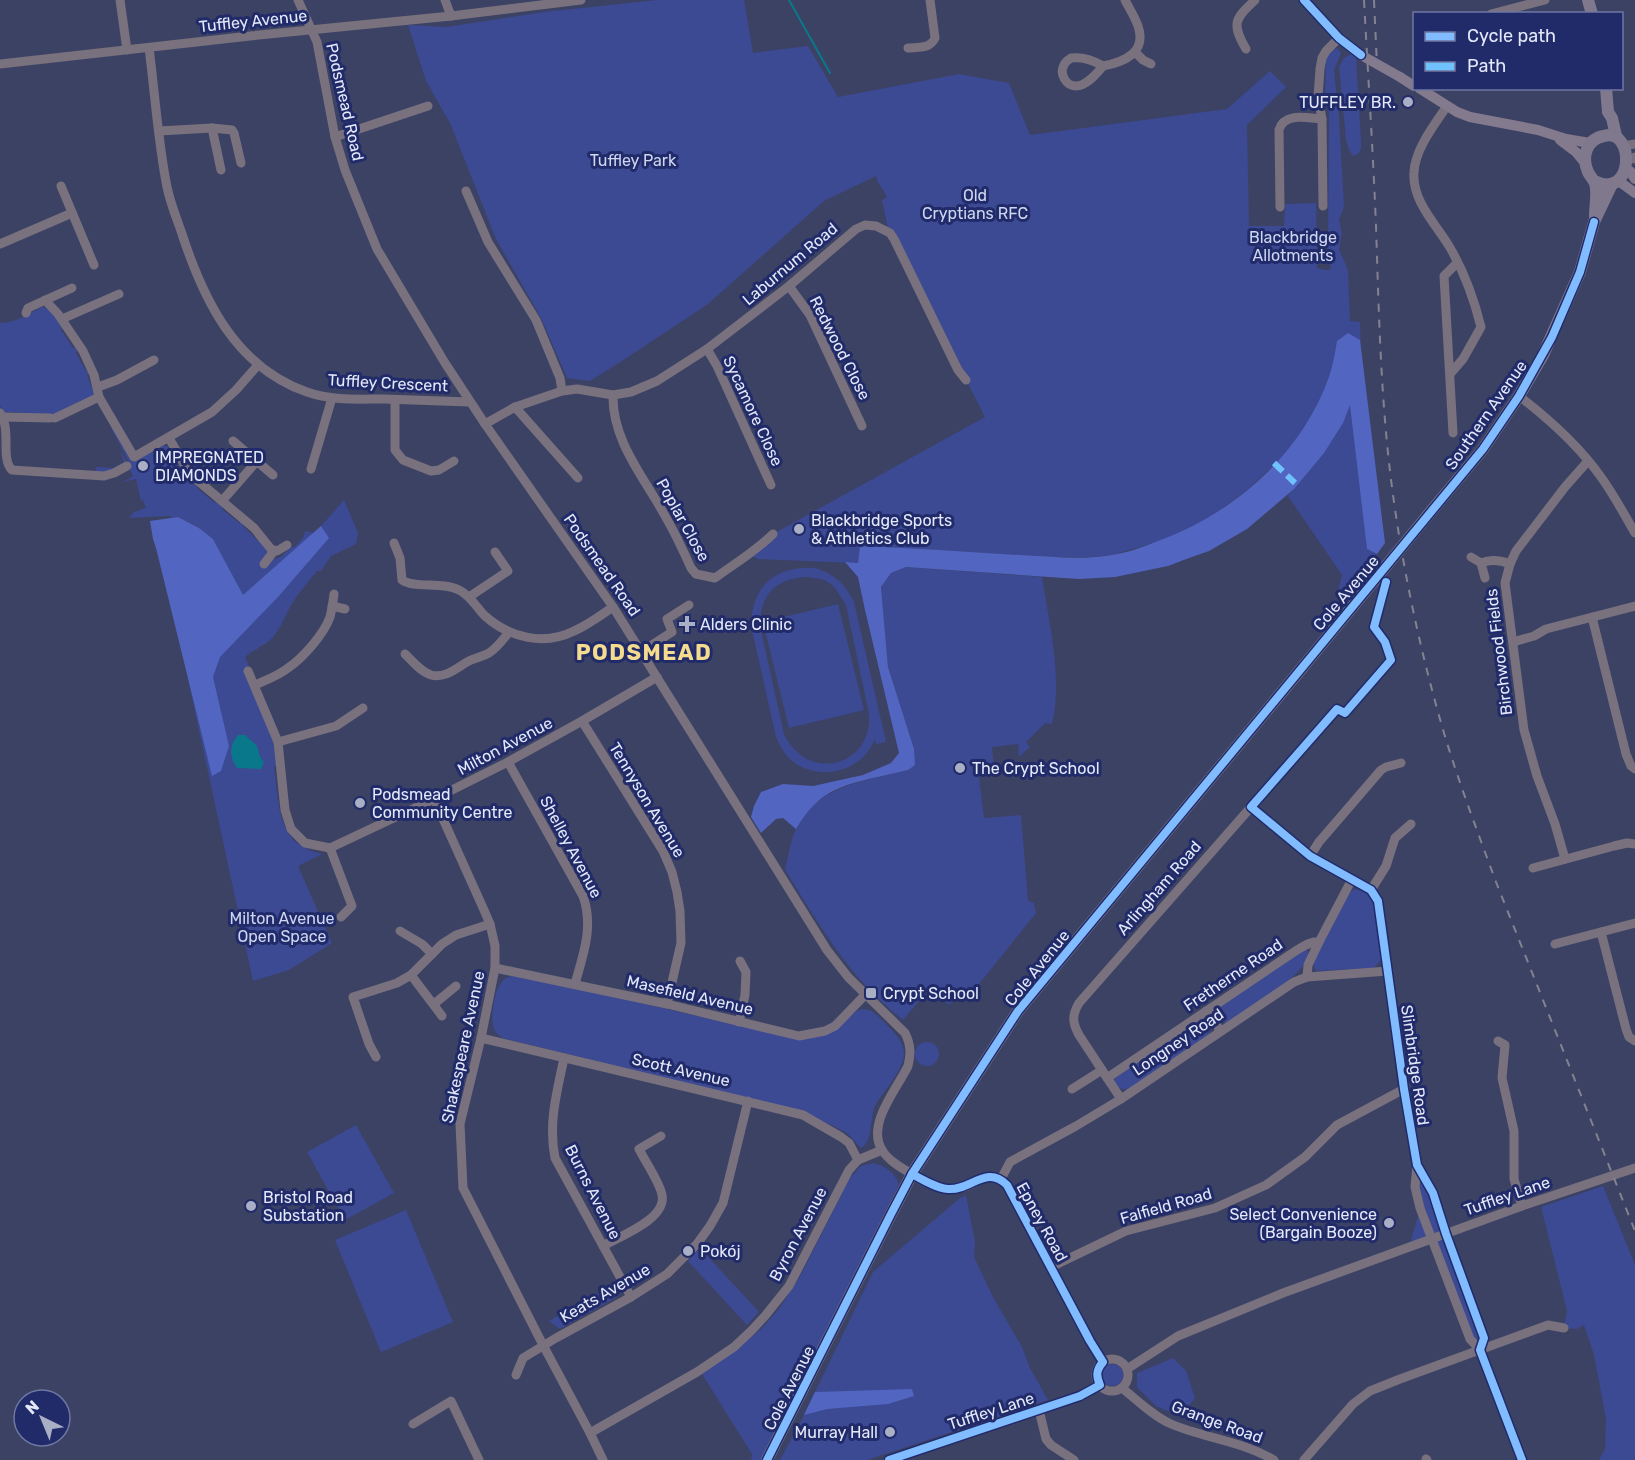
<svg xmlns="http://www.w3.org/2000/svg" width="1635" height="1460" font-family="Rubik,sans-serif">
  <rect width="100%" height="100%" fill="#3c4264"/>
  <g fill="#3c4993" fill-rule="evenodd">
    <path d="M657 0H744L753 53 808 46 838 97 959 74 1009 83 1030 135 1227 109 1270 71 1286 87 1247 125 1249 226H1284L1285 204 1316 203 1317 268 1325 270 1331 269 1328 248 1329 113 1325 97 1326 56 1330 51 1338 48 1341 53 1334 70 1339 117 1344 207 1339 220 1342 233 1339 249 1348 270 1350 321 1360 322 1367 549 1377 554 1354 581 1337 595 1342 575 1290 499 1287 496 1294 489 1277 462C1235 505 1188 536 1129 550 1121 552 1112 556 1103 556 1074 559 1045 556 1016 555 964 552 912 548 860 546L858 563 758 559 748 554 773 534 985 417 894 239 887 224 882 200 887 197 877 180 876 176 824 201 708 304 622 361 590 381 567 378 541 318 496 239 450 123 426 81 408 25 447 27 544 12Z"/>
    <path d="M1351 54 1356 57 1361 140V149L1358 154 1353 156 1349 150 1346 140 1339 67 1344 58Z"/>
    <path d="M42 307C51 308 57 319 62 327L61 330 73 348H76L77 350 76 353 86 371H88L89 373 87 375 92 388 95 389 93 398H88L77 402 76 406 56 415H29L28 413 10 412 8 414H6L0 406V323C16 323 28 314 42 307Z"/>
    <path d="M113 427 133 462 162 446H167L172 454 175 456 174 458 181 470H184V475L194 485H197L198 489 215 503 217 502 223 506 222 509 239 523 242 522 243 526 258 541 260 540 273 559C281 559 286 551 291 547H295L304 536 305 531 315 533 344 500 358 533 356 544 331 556 321 571H317C309 581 300 591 293 602 283 618 278 640 259 647V648L251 652 245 657 250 668 244 672 273 741 276 766 274 767C278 793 277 830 300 845 307 850 315 852 322 854L298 866 332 943 289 970 253 981 185 665 313 534 243 596 213 539 199 528 178 517 172 518 170 516 129 518 134 512 146 508 143 500 141 501 136 479 123 482 133 476 126 463 113 470 96 473V467L113 468 124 462 121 454 122 453 128 464H130L111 428Z"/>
    <path d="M906 567 1042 577C1049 622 1063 680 1052 724L1045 723 1026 742 1030 747 1019 757 1018 744 992 747 994 767 978 769 984 818 1021 815 1028 901 1034 903 1036 913 967 999 959 994 949 1005 929 989 903 1020C849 978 821 927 785 870 788 857 790 842 796 829 814 786 868 780 908 770L914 749 888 667 881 587 891 573Z"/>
    <path d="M815 568C834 573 846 585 854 602L886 742 876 744 875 739C872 745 869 751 865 755 844 778 805 778 785 754 782 749 779 743 776 737L751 626C752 585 775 566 815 568ZM806 577 821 579 828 582 835 588 846 605 869 714C873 766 808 784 784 734L760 626C760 595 775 579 806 577Z"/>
    <path d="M838 604 864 710 789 728 763 622Z"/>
    <path d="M1354 889C1366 891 1371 893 1375 905L1382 959 1374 968 1316 971 1313 964 1347 895Z"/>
    <path d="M1304 950 1308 951C1310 975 1247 1009 1228 1022H1219L1214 1015 1215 1009Z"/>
    <path d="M513 975 537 979 801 1040 828 1034 858 1010C869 1007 875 1013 882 1020 891 1030 904 1039 904 1054 903 1072 883 1091 875 1106 869 1119 874 1141 861 1148L847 1133 805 1112 502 1038C500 1036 496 1033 495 1031 489 1021 494 992 501 983 504 979 508 977 513 975Z"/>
    <path d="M1205 1018 1211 1025 1209 1035 1129 1089C1120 1090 1119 1088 1114 1081L1116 1077 1201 1019Z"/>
    <circle cx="927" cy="1054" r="12"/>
    <path d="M356 1125 394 1193 345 1220 307 1152Z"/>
    <path d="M873 1163C885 1166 894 1172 899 1184L761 1460H751L752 1454 702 1374 742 1345 762 1328 778 1310 798 1280 850 1178 861 1166Z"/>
    <path d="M1417 1165 1484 1338 1480 1350 1470 1339 1432 1239 1409 1247 1420 1209Z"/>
    <path d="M1603 1186 1635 1265V1460H1599L1605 1449 1606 1419 1594 1355 1584 1325 1577 1329 1564 1328 1567 1311 1541 1207Z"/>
    <path d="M966 1195 975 1242 974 1257 994 1299 1022 1347 1030 1368 1048 1400 867 1460H780L802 1419 873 1272 960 1198Z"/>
    <path d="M406 1210 453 1322 381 1352 335 1240Z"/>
    <path d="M700 1248 759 1312 747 1325 688 1261Z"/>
    <path d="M618 1283 619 1286 615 1298 560 1329 549 1321Z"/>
    <path d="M1173 1358 1186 1371 1195 1398 1180 1416 1156 1406 1137 1387V1373Z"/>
    <circle cx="1112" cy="1375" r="11"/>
  </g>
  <g fill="#5265c1">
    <path d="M1348 333 1360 340 1385 543 1377 554 1367 549 1350 405 1343 423 1324 453 1294 489 1247 529 1209 551 1189 558 1168 566 1115 577 1079 579 906 567 891 573 881 587 888 667 914 749 915 765 908 770C881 777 846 781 823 797 812 805 803 817 796 829L783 818 776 819 761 833 751 817 754 806 761 792 783 784 813 786 863 775 891 763 899 753 865 610 858 577 845 562 858 563 860 546C913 548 966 552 1019 555 1047 556 1077 560 1105 556 1123 554 1141 548 1158 541 1234 513 1301 455 1329 377 1333 365 1335 353 1337 341Z"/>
    <path d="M178 517 199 528 213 539 243 595 321 526 329 538 278 597 220 657 213 677 229 746 221 771 212 776 156 548 153 539 150 521Z"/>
    <path d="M912 1389 914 1396 888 1404 827 1409 804 1415 815 1392Z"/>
  </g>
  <path fill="#09788b" d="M238 735H245L257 746 260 757 264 762 261 769 237 768C229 756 229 746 238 735Z"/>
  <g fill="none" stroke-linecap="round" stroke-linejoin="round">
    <path stroke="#09788b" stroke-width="2" d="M789 0 830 73"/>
    <g stroke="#79717e" stroke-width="9">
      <path d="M120 0 127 50"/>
      <path d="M298 0 317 42 335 137 345 170 377 249 445 363 485 424 613 607 827 950 848 977 905 1033C911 1045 911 1054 908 1066 897 1089 866 1124 882 1150 888 1160 900 1167 910 1173 923 1182 941 1191 957 1189 977 1187 987 1165 1007 1185L1090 1341 1103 1362"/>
      <path d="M445 0 451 16"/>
      <path d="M1491 14 1545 0"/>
      <path d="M149 48C155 94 158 142 167 187 170 202 176 217 181 231 203 299 235 367 307 392 332 401 359 399 384 399 413 400 442 401 470 402"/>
      <path d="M908 48C919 47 930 49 935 38L930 0"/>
      <path d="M1246 49C1231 23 1235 19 1255 0"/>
      <path d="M1135 52 1143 60 1151 64"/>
      <path d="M1071 58C1084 57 1092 60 1103 66 1097 73 1087 86 1076 86 1066 86 1059 74 1064 65 1065 62 1068 60 1071 58Z"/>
      <path d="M0 64 250 36 451 16 581 0"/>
      <path d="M1103 66C1125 62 1147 52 1138 26 1135 17 1129 8 1125 0"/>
      <path d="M1447 106C1435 124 1415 149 1414 172 1412 201 1435 223 1449 246 1464 271 1474 299 1481 327L1463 359 1450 374"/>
      <path d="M212 128 221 170"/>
      <path d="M159 131 212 128 232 130 234 133 241 163"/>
      <path d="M335 137 428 106"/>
      <path d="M1629 145 1635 144"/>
      <path d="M1634 159 1635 157"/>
      <path d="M61 186 94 265"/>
      <path d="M466 191 488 242 536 320 560 378 562 391 515 407 485 424"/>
      <path d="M1323 206 1322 119 1318 97 1320 69 1322 58 1326 51 1339 38"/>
      <path d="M1280 207 1279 130C1284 112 1307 118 1322 119"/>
      <path d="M0 244 72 213"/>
      <path d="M789 286 810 315 862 426"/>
      <path d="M45 300 58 314 83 351 94 375 99 397 134 457 212 412 236 390 258 365"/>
      <path d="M26 313 28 308 72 288"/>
      <path d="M62 319 119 294"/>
      <path d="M707 349 717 366 771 485"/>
      <path d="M98 387 117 380 154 360"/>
      <path d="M562 391 577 389 613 395 631 392 657 381 707 349 789 286 856 229 865 225 876 226 890 233 894 239 958 370 966 380"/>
      <path d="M613 395C612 440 643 476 664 514 674 531 683 550 691 568L696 574 715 578C734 564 756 551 773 534"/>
      <path d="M1519 396C1549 419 1579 446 1601 477 1614 495 1624 514 1635 533"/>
      <path d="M395 400V450L403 460 431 471 439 470 454 461"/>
      <path d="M515 407 578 478"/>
      <path d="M0 413C12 430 0 458 12 470L104 476 114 473 127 466"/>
      <path d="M3 417 50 418"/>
      <path d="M55 418 99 397"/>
      <path d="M1453 433 1444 276 1457 263"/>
      <path d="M169 438 185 466 197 480 254 528 271 549 277 551 287 545"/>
      <path d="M233 441 273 475"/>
      <path d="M311 469 332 398"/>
      <path d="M222 501 257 461"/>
      <path d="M394 543 400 558 402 580C414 589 442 581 459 590 471 596 476 607 485 616 510 638 544 646 574 631 588 625 601 615 613 607"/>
      <path d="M1471 557 1481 563 1485 578"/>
      <path d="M1481 563C1491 559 1500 560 1510 564"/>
      <path d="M264 564 274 551"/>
      <path d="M469 597 508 571 495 552"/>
      <path d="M332 606 345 609"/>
      <path d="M1592 617 1626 754 1631 766 1635 769"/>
      <path d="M1513 642 1534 636 1546 629 1635 606"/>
      <path d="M641 652 672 632 667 619 689 605"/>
      <path d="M405 654C413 662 421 672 431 675 447 679 458 666 471 660 477 658 483 656 489 653 497 648 503 640 509 632"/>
      <path d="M248 671 278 742 285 810 291 829 305 843 330 848 434 799 508 762 582 721 657 677"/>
      <path d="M255 685C266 680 278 676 288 668 303 658 324 634 330 617 332 610 333 601 334 594"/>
      <path d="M582 721 663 851 672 872 677 892 680 911 681 943 667 1004"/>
      <path d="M278 742 336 726 363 708"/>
      <path d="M508 762 583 896C594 927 583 955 575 984"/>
      <path d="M434 799 484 910 490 924 495 946V968L481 1038 460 1124 463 1188 543 1345 590 1433 603 1460"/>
      <path d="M1251 807 1310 856 1371 890 1378 901 1404 1089 1417 1165 1415 1187 1420 1208 1470 1339 1480 1350 1522 1460"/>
      <path d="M330 848 352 906 341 917"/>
      <path d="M1310 856 1319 842 1381 770 1386 767 1401 763"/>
      <path d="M1565 859 1555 824 1537 776 1524 730 1505 583 1510 564 1516 551 1565 487 1588 461"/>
      <path d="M1533 868 1614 846 1627 843 1635 844"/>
      <path d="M1371 890 1386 866 1395 838 1411 824"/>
      <path d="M400 931 422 944 432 954"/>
      <path d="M1601 932 1626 1029 1629 1037 1635 1041"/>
      <path d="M1555 944 1635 923"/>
      <path d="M495 968 667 1004 799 1036 825 1031 835 1026 865 995"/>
      <path d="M411 975 442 1016"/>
      <path d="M1307 977 1308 965 1319 942"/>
      <path d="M434 1004 456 986"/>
      <path d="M1206 1011 1221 1031"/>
      <path d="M739 1022 745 995 746 972 740 961"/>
      <path d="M481 1038 803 1115 841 1137 849 1143 858 1160"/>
      <path d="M1498 1041 1505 1045 1502 1078 1514 1131V1179L1522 1206"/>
      <path d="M376 1057 369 1044 353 997 397 983 411 975 442 944 456 935 490 924"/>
      <path d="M564 1058C557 1092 548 1123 555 1158L631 1297"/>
      <path d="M1107 1078 1297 950C1304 946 1311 941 1319 942L1352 879"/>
      <path d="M1072 1089 1102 1070"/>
      <path d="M1121 1099 1079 1035C1072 1022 1072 1015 1079 1003L1337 709"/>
      <path d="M1417 1165 1433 1193 1446 1234 1484 1338 1480 1350"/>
      <path d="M1001 1179 1010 1162 1076 1126 1121 1099 1294 982 1307 977 1388 971"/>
      <path d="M603 1246C620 1236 667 1219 662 1195 660 1183 645 1161 639 1149L661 1136"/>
      <path d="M1051 1267 1126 1231 1215 1208 1266 1185 1305 1157 1337 1125 1404 1089"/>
      <circle cx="1112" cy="1375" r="16"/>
      <path d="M1127 1369 1178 1336 1283 1293 1522 1206 1635 1168"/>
      <path d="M516 1375 523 1358 556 1338 631 1297 667 1274 697 1244 710 1226 723 1203 748 1101"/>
      <path d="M1122 1388C1137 1400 1153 1416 1171 1424 1204 1438 1242 1441 1274 1460"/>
      <path d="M1039 1410 1046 1439 1051 1445 1074 1460"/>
      <path d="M413 1424 451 1401 479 1460"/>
      <path d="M590 1433 697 1372 734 1347 751 1331 765 1316 789 1286 849 1170 858 1160 882 1150"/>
      <path d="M1426 1459 1427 1460"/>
      <path d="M889 1460 1080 1396 1100 1385"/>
      <path d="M1304 1460 1353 1404 1370 1391 1400 1379 1548 1325 1564 1328"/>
    </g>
    <g stroke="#837b8d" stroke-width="10">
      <path d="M1304 0 1339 38 1361 55"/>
      <path d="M1400 77 1414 86"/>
      <path d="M1419 88 1457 112 1470 117 1538 130 1566 139 1590 143"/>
      <path d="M1560 140 1576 152 1586 164"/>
      <path d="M1630 171 1635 179"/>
      <path d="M1620 182 1635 193"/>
    </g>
    <g stroke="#80788d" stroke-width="12">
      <path d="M1588 0 1592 14"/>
      <path d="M1606 88 1608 112 1612 118 1616 136"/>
      <path d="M1594 181C1635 201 1635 127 1604 136 1587 139 1581 156 1588 172 1590 176 1593 179 1595 183 1598 193 1595 206 1595 216"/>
      <path d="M1428 515 1483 449 1519 396 1543 355 1580 272 1594 222 1612 184"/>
      <path d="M767 1460 891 1214 912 1174 1018 1011 1373 582"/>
    </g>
    <g stroke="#838291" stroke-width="2" stroke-dasharray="8 8" stroke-linecap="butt">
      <path d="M1364 0C1368 75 1373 151 1376 226 1379 319 1381 411 1394 502 1405 580 1422 658 1444 733 1459 783 1478 833 1496 882L1635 1231"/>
      <path d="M1374 0 1377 66"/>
    </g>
    <path stroke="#837b8d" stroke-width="10" d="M1361 55 1400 77"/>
    <path stroke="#80788d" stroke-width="12" d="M1373 582 1428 515"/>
    <path stroke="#70c2fc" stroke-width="6" stroke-dasharray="12 6" stroke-linecap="butt" d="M1274 463 1295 483"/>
    <defs>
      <g id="cycleway">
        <path d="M1304 0 1339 38 1361 55"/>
        <path d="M1386 582 1374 627 1385 642 1391 660 1345 713 1337 709 1251 807 1310 856 1371 890 1378 901 1404 1089 1417 1165 1433 1193 1446 1234 1484 1338 1480 1350 1522 1460"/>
        <path d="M767 1460 891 1214 912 1174 1018 1011 1483 449 1519 396 1552 337 1580 272 1594 222"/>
        <path d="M889 1460 1080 1396 1100 1385C1096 1376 1096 1370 1103 1362L1090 1341 1007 1185C986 1164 971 1191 948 1189 936 1188 923 1180 912 1174"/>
      </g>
    </defs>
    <use href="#cycleway" stroke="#212b6a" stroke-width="11"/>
    <use href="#cycleway" stroke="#80bcff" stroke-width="8"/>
  </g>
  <g fill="#a9afc5" stroke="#212b6a" stroke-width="2">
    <circle cx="1408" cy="102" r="6"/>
    <circle cx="143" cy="466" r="6"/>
    <circle cx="799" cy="529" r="6"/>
    <path d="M684 615h6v6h6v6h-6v6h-6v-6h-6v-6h6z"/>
    <circle cx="960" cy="768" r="6"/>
    <circle cx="360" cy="803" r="6"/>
    <rect x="865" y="987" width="12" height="12" rx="3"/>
    <circle cx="251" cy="1206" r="6"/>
    <circle cx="1389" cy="1223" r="6"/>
    <circle cx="688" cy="1251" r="6"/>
    <circle cx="890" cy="1432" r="6"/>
  </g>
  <g text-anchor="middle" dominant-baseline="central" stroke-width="6" stroke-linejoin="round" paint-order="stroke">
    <g font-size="16" fill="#e4e9f9" stroke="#212b6a">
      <text transform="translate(253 21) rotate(-6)">Tuffley Avenue</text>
      <text transform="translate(345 102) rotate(77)">Podsmead Road</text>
      <text transform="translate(790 264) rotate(-40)">Laburnum Road</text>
      <text transform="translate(840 348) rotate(63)">Redwood Close</text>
      <text transform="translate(388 383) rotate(3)">Tuffley Crescent</text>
      <text transform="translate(753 411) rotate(65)">Sycamore Close</text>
      <text transform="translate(1486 415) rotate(-55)">Southern Avenue</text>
      <text transform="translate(683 520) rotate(61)">Poplar Close</text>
      <text transform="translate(602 565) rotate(55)">Podsmead Road</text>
      <text transform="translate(1346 593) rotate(-50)">Cole Avenue</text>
      <text transform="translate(1499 652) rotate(-97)">Birchwood Fields</text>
      <text transform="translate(505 746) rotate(-28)">Milton Avenue</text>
      <text transform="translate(647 800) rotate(59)">Tennyson Avenue</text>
      <text transform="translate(571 847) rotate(62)">Shelley Avenue</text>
      <text transform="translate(1159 888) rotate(-49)">Arlingham Road</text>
      <text transform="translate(1037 968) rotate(-51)">Cole Avenue</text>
      <text transform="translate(1233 975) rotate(-34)">Fretherne Road</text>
      <text transform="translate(690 995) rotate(13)">Masefield Avenue</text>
      <text transform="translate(1178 1042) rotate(-34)">Longney Road</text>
      <text transform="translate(463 1047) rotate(-78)">Shakespeare Avenue</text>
      <text transform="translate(1415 1065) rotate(82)">Slimbridge Road</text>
      <text transform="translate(681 1070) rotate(13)">Scott Avenue</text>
      <text transform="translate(593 1192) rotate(63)">Burns Avenue</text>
      <text transform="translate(1507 1196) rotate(-19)">Tuffley Lane</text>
      <text transform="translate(1166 1206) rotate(-16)">Falfield Road</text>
      <text transform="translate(1042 1222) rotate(61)">Epney Road</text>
      <text transform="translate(798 1234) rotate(-62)">Byron Avenue</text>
      <text transform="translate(605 1293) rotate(-30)">Keats Avenue</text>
      <text transform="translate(789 1388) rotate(-63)">Cole Avenue</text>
      <text transform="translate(991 1411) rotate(-18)">Tuffley Lane</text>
      <text transform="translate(1217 1422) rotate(20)">Grange Road</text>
    </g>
    <g font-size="16" fill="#e4e9f9" stroke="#212b6a" text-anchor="start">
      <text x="1396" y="102" text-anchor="end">TUFFLEY BR.</text>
      <text x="155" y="457">IMPREGNATED<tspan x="155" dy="18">DIAMONDS</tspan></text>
      <text x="811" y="520">Blackbridge Sports<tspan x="811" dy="18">&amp; Athletics Club</tspan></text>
      <text x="700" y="624">Alders Clinic</text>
      <text x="972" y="768">The Crypt School</text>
      <text x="372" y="794">Podsmead<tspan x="372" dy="18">Community Centre</tspan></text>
      <text x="883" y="993">Crypt School</text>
      <text x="263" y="1197">Bristol Road<tspan x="263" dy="18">Substation</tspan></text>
      <text x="1377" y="1214" text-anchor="end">Select Convenience<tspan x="1377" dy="18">(Bargain Booze)</tspan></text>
      <text x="700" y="1251">Pokój</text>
      <text x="878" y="1432" text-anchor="end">Murray Hall</text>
    </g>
    <g font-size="16" fill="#ced6f0" stroke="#212b6a">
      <text x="633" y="160">Tuffley Park</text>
      <text x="975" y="195">Old<tspan x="975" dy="18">Cryptians RFC</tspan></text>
      <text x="1293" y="237">Blackbridge<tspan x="1293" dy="18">Allotments</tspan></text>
      <text x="282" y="918">Milton Avenue<tspan x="282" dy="18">Open Space</tspan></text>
    </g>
    <g font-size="22" font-weight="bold" letter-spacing="1.5" fill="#f4db8e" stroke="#212b6a">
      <text x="644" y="652">PODSMEAD</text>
    </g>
  </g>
  <rect x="1413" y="12" width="210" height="78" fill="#212b6a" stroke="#6f77a3" stroke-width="1.5"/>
  <rect x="1425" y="32" width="30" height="9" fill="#80bcff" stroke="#6f77a3" stroke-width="1.5"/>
  <text x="1467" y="42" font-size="18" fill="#e4e9f9">Cycle path</text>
  <rect x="1425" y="62" width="30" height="9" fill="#70c2fc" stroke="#6f77a3" stroke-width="1.5"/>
  <text x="1467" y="72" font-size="18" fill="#e4e9f9">Path</text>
  <g transform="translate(42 1418) rotate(317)"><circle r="28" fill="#212b6a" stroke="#6f77a3" stroke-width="1.5"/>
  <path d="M0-4.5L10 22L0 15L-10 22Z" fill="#a9afc5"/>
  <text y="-9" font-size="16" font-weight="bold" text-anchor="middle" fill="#e4e9f9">N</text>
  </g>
</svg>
